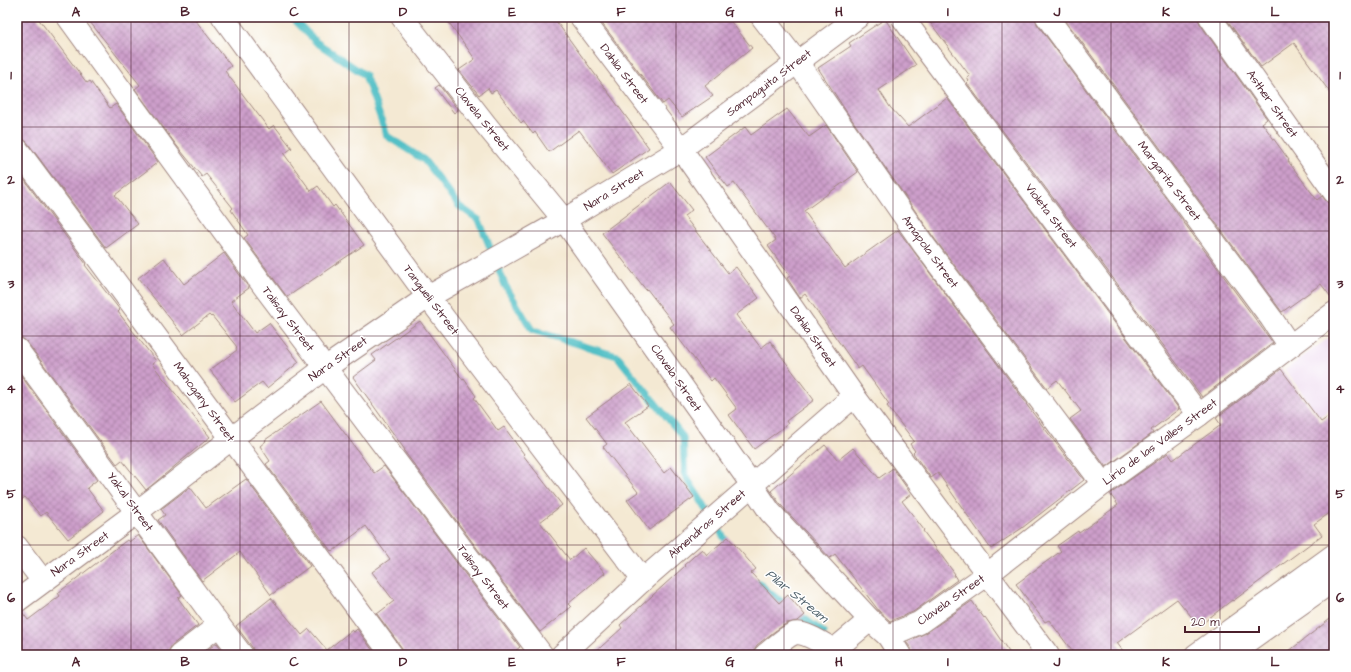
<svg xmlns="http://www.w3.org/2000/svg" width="1351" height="672" font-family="'Architects Daughter',sans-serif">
  <defs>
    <pattern id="building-cross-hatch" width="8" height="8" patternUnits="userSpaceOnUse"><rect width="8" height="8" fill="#cd9fcb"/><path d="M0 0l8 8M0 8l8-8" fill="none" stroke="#a881a5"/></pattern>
  </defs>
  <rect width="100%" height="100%" fill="#fff"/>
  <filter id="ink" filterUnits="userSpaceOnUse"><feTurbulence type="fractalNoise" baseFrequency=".025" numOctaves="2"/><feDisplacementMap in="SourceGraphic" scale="8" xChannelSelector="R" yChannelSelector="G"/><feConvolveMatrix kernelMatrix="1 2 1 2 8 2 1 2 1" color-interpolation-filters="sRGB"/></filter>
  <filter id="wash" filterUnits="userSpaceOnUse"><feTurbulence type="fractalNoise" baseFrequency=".012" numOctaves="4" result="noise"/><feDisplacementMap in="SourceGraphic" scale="16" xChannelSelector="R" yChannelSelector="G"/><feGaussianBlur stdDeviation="0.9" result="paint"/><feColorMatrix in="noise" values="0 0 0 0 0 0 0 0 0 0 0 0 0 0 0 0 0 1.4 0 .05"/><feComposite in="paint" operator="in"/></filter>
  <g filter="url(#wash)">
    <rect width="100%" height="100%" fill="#f4e9d3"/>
    <path fill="#ead1ec" d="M1334 334V407L1320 417 1285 370Z"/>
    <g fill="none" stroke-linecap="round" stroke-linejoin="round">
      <g stroke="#52c0c6" stroke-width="7">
        <path d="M292 17 316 42 365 75 387 136 424 160 459 206 479 220 505 285 532 330 617 356 683 437 685 475 730 547"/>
        <path d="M759 583 770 593 824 633"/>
      </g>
    </g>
    <g id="blocks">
      <g fill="url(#building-cross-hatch)">
        <path d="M17 17H37L87 83 90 81 110 108 116 104 158 162 115 195 138 224 106 248 27 142 22 138 17 137Z"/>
        <path d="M86 17H193L231 66 225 71 269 129 274 125 292 148 284 154 311 191 318 186 333 207 335 205 364 245 287 297 244 238 248 235 231 210 233 208 206 174 202 177 177 146 135 89 140 85Z"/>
        <path d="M445 17H553L649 148 612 174 579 130 549 152 535 132 533 134 523 121 521 123 496 90 491 93 488 88 479 95 459 70 475 59Z"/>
        <path d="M597 17H727L752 48 705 86 713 96 682 117 668 100 663 104Z"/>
        <path d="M926 17H1035L1037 24 1273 343 1202 397 967 83 969 81 967 78 970 76Z"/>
        <path d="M1063 17H1198L1200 24 1267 119 1262 123 1289 160 1288 161 1317 200 1322 196 1328 203 1334 204V301L1321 284 1282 312Z"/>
        <path d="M1225 17H1334V98L1294 43 1261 67Z"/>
        <path d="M885 19 916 65 879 90 890 107 908 127 947 98 1179 409 1151 430 1153 433 1106 467 1070 419 1081 411 1057 380 1047 388 934 238 846 111 818 68 851 46 849 43Z"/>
        <path d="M439 85 458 110 454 113 435 88Z"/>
        <path d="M787 109 809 137 826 125 858 172 804 211 845 268 898 230 1027 404H1026L1084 480 1022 528 991 549 938 473 931 478 913 453 915 451 910 444 914 441 887 406 889 404 862 366 858 369 805 294 800 298 787 278 790 276 768 246 776 240 734 183 728 187 705 157 745 127 751 135Z"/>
        <path d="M17 170 86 264 85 265 120 310 118 312 156 361 152 364 210 437 146 490 122 460 117 464 27 342 22 338 17 337Z"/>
        <path d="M670 182 692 210 684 216 728 273 736 267 759 298 736 315 761 348 770 341 814 400 786 421 788 424 754 449 729 415 737 409 714 378 711 381 670 327 674 324 647 289 646 290 602 233Z"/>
        <path d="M224 253 249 288 231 301 255 333 269 323 299 362 267 388 262 382 235 402 210 370 237 350 236 348 237 347 212 316 211 317 209 315 183 335 138 278 164 258 184 284Z"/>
        <path d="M420 321 463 380 464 379 476 396 474 398 498 431 504 427 524 454 523 455 562 505 540 522 570 560 584 548 605 573 568 604 571 607 540 632 404 451 405 450 353 377 376 360 372 355Z"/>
        <path d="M1281 369 1321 422 1334 413V510L1314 524 1322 535 1233 601 1232 600 1199 626 1177 599 1117 643 1126 655H1075L1049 620 1045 622 1016 584 1061 551 1057 546 1078 531 1079 533 1118 505 1110 494 1168 453 1173 460 1221 425 1216 418Z"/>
        <path d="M17 370 97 480 87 488 104 511 68 539 46 512 41 516 25 497 17 503Z"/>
        <path d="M631 384 648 406 625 422 664 473 671 467 694 497 649 530 627 500 638 492 603 447 607 444 586 417Z"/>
        <path d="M321 401 374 473 384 466 520 647 510 655H404L402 648 377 614 394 601 372 572 390 559 366 526 333 551 332 550 331 551 266 464 270 461 260 446 266 441 265 440Z"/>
        <path d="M825 445 838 460 853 448 879 478 893 468 911 494 902 501 924 530 923 531 955 574 954 575 957 580 913 612 890 621 879 611 835 554 830 558 780 504 771 491Z"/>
        <path d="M246 479 310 566 271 595 240 552 202 581 158 520 165 515 161 509 190 487 206 508Z"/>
        <path d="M138 535 182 595 178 598 198 625 172 645 169 650 168 655H17V613L22 612 28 620 60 596 58 593 90 568 127 540 129 542Z"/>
        <path d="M728 537 756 569 751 573 779 603 788 595 805 615 798 621 787 623 775 631 757 645 754 650 753 655H592L622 628 620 625 685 566 684 565 702 549 707 555Z"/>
        <path d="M271 598 302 635 309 629 327 650 352 630 354 632 357 629 376 655H254L252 647 236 626Z"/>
        <path d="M972 601 984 618 985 617 1011 655H912L911 648 906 642 926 633Z"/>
        <path d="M1334 616V655H1284Z"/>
        <path d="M217 643 226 655H200Z"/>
      </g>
    </g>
  </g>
  <g filter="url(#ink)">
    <use href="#blocks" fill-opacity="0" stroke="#9f847f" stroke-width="1"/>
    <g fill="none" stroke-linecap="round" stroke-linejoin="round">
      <defs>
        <g id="minor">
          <path d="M68 17 265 288 542 655"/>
          <path d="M223 17 428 297 643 580"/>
          <path d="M402 17 486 125 564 220 752 485 770 512 870 620 888 636 919 623 988 574 1103 484 1199 415 1334 313"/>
          <path d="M581 17 681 149 854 396 1048 655"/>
          <path d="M762 17 797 62 924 245 1103 484"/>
          <path d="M902 17 1199 415"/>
          <path d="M1047 17 1271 318 1290 346"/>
          <path d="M1210 17 1334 192"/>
          <path d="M17 149 392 655"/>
          <path d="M17 349 219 625 242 655"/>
          <path d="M17 547 43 581"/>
          <path d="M17 601 137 512 231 439 325 368 428 297 564 220 681 149 858 17"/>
          <path d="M888 636 900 655"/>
          <path d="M180 655 219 625"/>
          <path d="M562 655 643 580 854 396"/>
          <path d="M765 655C773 649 784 638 793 634 804 630 825 645 834 650L870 620"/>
          <path d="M1196 655 1334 555"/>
          <path d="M1228 655 1334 580"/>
        </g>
      </defs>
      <use href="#minor" stroke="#9f847f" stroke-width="24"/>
      <use href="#minor" stroke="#fff" stroke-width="22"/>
    </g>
  </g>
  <path fill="none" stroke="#4a1f2b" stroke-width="1" stroke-opacity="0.55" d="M131 17V655M240 17V655M349 17V655M458 17V655M567 17V655M676 17V655M784 17V655M893 17V655M1002 17V655M1111 17V655M1220 17V655M17 127H1334M17 231H1334M17 336H1334M17 441H1334M17 545H1334"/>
  <g text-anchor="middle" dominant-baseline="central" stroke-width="3" stroke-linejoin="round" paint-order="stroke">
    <g font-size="12" fill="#4a1f2b" stroke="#fff">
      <text transform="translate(624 74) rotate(53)">Dahlia Street</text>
      <text transform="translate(769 83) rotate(-37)">Sampaguita Street</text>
      <text transform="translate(1272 104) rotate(55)">Asther Street</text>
      <text transform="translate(482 119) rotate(51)">Clavela Street</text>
      <text transform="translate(1169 181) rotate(53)">Margarita Street</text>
      <text transform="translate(614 190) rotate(-32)">Nara Street</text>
      <text transform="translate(1051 216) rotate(53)">Violeta Street</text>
      <text transform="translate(930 252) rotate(54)">Amapola Street</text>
      <text transform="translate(431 300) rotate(53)">Tangueli Street</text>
      <text transform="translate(288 319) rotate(53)">Talisay Street</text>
      <text transform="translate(813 337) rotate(55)">Dahlia Street</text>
      <text transform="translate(338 359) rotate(-35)">Nara Street</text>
      <text transform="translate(676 378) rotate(55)">Clavela Street</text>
      <text transform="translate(204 402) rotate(54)">Mahogany Street</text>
      <text transform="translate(1160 442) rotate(-36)">Lirio de las Valles Street</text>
      <text transform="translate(130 502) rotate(54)">Yakal Street</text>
      <text transform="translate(707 524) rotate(-41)">Almendras Street</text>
      <text transform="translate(80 554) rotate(-36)">Nara Street</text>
      <text transform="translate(483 577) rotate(53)">Talisay Street</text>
      <text transform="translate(951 600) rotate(-35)">Clavela Street</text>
    </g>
    <g font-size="13" font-style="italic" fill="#4d5f69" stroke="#fff">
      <text transform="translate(797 596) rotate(39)">Pilar Stream</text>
    </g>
  </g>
  <rect width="1351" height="672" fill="none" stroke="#fff" stroke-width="44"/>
  <path d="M1185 626v6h74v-6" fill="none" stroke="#4a1f2b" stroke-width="2"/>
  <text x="1191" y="626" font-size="12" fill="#4a1f2b" stroke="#ffffff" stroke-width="3" paint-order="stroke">20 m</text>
  <rect x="22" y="22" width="1307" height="628" fill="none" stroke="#4a1f2b" stroke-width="1.5"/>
  <g font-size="13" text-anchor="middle" font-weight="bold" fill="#4a1f2b">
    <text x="76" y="16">A</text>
    <text x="185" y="16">B</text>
    <text x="294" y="16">C</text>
    <text x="403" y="16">D</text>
    <text x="512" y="16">E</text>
    <text x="621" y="16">F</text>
    <text x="730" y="16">G</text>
    <text x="839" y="16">H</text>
    <text x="948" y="16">I</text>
    <text x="1057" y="16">J</text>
    <text x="1166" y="16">K</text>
    <text x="1275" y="16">L</text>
    <text x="11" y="79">1</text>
    <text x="1340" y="79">1</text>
    <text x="11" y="184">2</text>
    <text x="1340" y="184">2</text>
    <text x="11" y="288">3</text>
    <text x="1340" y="288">3</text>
    <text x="11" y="393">4</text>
    <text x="1340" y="393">4</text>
    <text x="11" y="498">5</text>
    <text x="1340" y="498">5</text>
    <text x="11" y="602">6</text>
    <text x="1340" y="602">6</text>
    <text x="76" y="666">A</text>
    <text x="185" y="666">B</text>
    <text x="294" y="666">C</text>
    <text x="403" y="666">D</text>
    <text x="512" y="666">E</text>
    <text x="621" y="666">F</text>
    <text x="730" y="666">G</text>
    <text x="839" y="666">H</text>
    <text x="948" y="666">I</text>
    <text x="1057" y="666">J</text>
    <text x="1166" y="666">K</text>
    <text x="1275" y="666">L</text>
  </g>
</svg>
